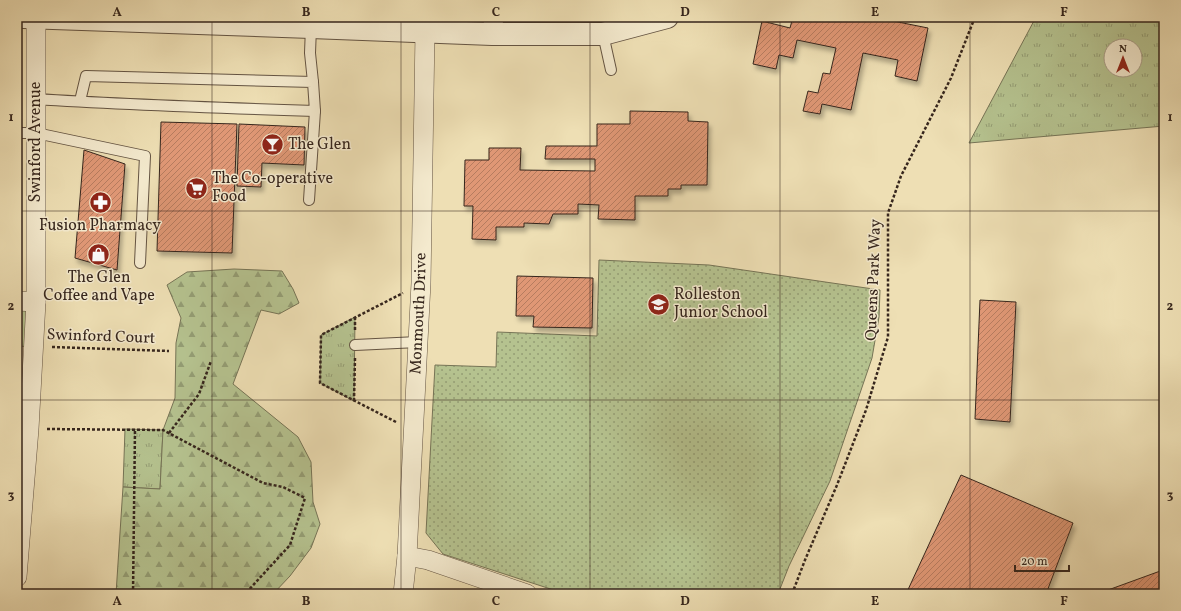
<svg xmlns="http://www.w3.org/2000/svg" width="1181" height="611" font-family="Vollkorn,serif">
  <defs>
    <pattern id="grass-tufts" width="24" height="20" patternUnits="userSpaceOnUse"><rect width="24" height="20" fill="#b5c28f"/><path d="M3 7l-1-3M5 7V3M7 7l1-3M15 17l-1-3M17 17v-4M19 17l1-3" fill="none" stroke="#949d74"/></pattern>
    <pattern id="forest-firs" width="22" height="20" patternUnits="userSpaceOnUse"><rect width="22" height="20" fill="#b5c28f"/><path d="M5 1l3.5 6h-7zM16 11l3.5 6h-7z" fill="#949d74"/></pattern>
    <pattern id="park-dots" width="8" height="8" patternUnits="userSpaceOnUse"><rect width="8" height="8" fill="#b5c28f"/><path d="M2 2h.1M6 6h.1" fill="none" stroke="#949d74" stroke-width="1.8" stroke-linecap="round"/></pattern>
    <pattern id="building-hatch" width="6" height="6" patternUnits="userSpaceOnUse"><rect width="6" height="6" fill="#df9775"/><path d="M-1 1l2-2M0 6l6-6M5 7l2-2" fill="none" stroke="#b67b5f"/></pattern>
    <filter id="shadow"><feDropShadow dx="2.5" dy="4.5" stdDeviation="2" flood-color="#0004"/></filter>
  </defs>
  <rect width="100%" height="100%" fill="#eedfb4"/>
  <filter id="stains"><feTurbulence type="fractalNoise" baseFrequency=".005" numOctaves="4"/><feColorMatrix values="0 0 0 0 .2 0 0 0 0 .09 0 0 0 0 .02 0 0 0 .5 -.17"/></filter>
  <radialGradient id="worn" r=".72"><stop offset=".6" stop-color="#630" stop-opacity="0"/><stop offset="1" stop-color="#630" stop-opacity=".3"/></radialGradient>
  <g fill="url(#grass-tufts)" stroke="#767456" fill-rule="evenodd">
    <path d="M1036 17H1164V126L969 143ZM1111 46H1135V70H1111Z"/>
    <path d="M17 301 36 302 33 347 17 346Z"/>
    <path d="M355 317 354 401 320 383 321 335Z"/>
    <path d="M125 429 163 430 160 489 123 487Z"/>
  </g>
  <path fill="url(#forest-firs)" stroke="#767456" d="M234 269 282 271 293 289 299 303 279 314 261 310 233 384 298 437 311 462 313 502 320 524 311 548 290 576 273 594H116L123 487 160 489 163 430 175 398 176 343 181 318 167 285 187 272Z"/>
  <path fill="url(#park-dots)" stroke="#767456" d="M599 260 709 265 880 290 879 317 872 358 830 481 789 566 778 594H566L443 554 426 533 435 365 496 367 497 332 597 336Z"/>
  <g fill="url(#building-hatch)" stroke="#36261d" filter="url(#shadow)">
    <path d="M793 17H802L818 21 819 17H873L928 28 917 81 895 76 898 60 863 53 851 110 822 104 820 114 803 111 808 91 818 93 823 73 830 74 836 48 797 40 793 58 779 55 776 69 753 64 762 21 790 28Z"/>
    <path d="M630 111 688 112V121L708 122 707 185H681V189H668V196H635V220L598 219 599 205 578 204V214H553L549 224 524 223V227H496V240L472 239 473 206H464L465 160H489V148H521L520 170 595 171V159H545L546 146H597V124H630Z"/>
    <path d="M161 122 237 124 232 253 157 251Z"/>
    <path d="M239 124 305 127 304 165 262 163 261 187 237 186Z"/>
    <path d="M84 150 125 164 117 270 75 258Z"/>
    <path d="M517 276 593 278 592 328 533 327 534 316H516Z"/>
    <path d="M980 300 1016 302 1010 422 975 419Z"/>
    <path d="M961 475 1073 523 1046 594H906Z"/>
    <path d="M1163 570 1164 573V594H1097Z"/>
  </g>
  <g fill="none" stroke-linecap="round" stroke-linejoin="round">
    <defs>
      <g id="service">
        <path d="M311 27 310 53 313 82"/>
        <path d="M603 34 611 70"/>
        <path d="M36 99C129 105 222 108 315 111L313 82 86 76 80 101"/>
        <path d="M17 133H36L145 156 140 263"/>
        <path d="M309 200 315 111"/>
        <path d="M355 345 418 342"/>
      </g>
      <g id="minor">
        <path d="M492 34 494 17"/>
        <path d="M17 301 36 302"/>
        <path d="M407 556 428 560 527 594"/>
        <path d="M17 577 29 429 36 302V18"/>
        <path id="s1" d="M403 594 407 556 421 283 425 32"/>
      </g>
      <path id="tertiary" d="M24 17 311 27 492 34H603L667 17"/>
    </defs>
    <use href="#service" stroke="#645443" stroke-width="12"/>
    <use href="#minor" stroke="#645443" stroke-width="20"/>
    <use href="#tertiary" stroke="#645443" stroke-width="24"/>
    <g stroke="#36261d" stroke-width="2.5" stroke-dasharray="3 2" stroke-linecap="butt">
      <path d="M355 317V331"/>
      <path d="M52 347 169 351"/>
      <path d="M354 401 355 358"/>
      <path d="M396 422 320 383 321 335 403 293"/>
      <path d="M47 429 163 430 263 483 283 487 305 498 290 545 245 594"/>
      <path d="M169 433 199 394 211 361"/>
      <path d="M133 594 135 429"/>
      <path d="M792 594 805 560 837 485 866 410 888 337V213L901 176 951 78 975 17"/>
    </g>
    <use href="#service" stroke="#f4eace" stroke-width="10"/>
    <use href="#minor" stroke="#f4eace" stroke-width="19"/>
    <use href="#tertiary" stroke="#f4eace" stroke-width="22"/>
  </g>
  <path fill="none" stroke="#36261d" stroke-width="1" stroke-opacity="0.55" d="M212 17V594M401 17V594M590 17V594M780 17V594M970 17V594M17 211H1164M17 400H1164"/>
  <defs>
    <symbol id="bar-disc" viewBox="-11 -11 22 22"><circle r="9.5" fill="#8f2418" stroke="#f4eace"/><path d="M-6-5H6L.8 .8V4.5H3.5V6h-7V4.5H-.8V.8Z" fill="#fff"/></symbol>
    <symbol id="supermarket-disc" viewBox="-11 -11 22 22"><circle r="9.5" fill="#8f2418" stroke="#f4eace"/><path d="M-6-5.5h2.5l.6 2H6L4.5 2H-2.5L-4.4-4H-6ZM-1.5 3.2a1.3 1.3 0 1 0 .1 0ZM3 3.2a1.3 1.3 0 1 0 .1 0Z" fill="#fff"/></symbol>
    <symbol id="pharmacy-disc" viewBox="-11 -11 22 22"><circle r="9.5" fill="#8f2418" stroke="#f4eace"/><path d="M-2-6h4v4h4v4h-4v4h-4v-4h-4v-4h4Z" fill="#fff"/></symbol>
    <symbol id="shop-disc" viewBox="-11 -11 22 22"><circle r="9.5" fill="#8f2418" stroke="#f4eace"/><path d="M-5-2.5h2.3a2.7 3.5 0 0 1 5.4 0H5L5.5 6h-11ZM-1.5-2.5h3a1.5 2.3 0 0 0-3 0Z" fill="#fff"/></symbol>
    <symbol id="school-disc" viewBox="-11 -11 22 22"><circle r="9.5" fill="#8f2418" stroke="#f4eace"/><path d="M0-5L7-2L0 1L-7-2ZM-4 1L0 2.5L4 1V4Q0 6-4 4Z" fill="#fff"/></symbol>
  </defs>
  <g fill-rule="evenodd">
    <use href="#bar-disc" x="260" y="132" width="25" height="25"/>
    <use href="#supermarket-disc" x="184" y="176" width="25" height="25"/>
    <use href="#pharmacy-disc" x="88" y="190" width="25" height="25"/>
    <use href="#shop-disc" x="86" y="242" width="25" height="25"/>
    <use href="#school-disc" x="646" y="292" width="25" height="25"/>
  </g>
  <g text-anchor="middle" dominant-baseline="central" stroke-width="3" stroke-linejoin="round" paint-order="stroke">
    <g font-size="16" fill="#36261d" stroke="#f4eace">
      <text transform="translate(36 142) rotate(-90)">Swinford Avenue</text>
      <text transform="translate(874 280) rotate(-88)">Queens Park Way</text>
      <text stroke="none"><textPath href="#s1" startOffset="281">Monmouth Drive</textPath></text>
      <text transform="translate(101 337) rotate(2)">Swinford Court</text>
    </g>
    <g font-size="16" fill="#36261d" stroke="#f4eace" text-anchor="start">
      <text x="288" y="145">The Glen</text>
      <text x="212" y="179">The Co-operative<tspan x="212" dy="18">Food</tspan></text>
      <text x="100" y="226" text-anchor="middle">Fusion Pharmacy</text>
      <text x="99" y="278" text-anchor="middle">The Glen<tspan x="99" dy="18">Coffee and Vape</tspan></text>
      <text x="674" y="295">Rolleston<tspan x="674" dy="18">Junior School</tspan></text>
    </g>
  </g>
  <rect width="1181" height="611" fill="none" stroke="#eedfb4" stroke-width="44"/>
  <g transform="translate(1123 58)"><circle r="19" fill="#f4eace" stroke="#a89c87"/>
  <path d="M0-3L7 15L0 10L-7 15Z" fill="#8f2418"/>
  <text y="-6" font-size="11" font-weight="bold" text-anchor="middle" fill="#36261d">N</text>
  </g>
  <path d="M1015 565v6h54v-6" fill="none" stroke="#36261d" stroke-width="2"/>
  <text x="1021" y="565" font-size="12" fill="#36261d" stroke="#f4eace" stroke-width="3" paint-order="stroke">20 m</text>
  <rect x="22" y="22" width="1137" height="567" fill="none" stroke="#36261d" stroke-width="1.5"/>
  <g font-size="13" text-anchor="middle" font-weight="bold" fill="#36261d">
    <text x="117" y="16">A</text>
    <text x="306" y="16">B</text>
    <text x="496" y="16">C</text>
    <text x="685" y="16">D</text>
    <text x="875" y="16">E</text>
    <text x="1064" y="16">F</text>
    <text x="11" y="121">1</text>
    <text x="1170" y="121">1</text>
    <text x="11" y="310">2</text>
    <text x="1170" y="310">2</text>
    <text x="11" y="499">3</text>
    <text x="1170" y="499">3</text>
    <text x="117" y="605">A</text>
    <text x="306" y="605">B</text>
    <text x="496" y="605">C</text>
    <text x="685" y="605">D</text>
    <text x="875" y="605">E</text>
    <text x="1064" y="605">F</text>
  </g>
  <rect width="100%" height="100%" filter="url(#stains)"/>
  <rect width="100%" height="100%" fill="url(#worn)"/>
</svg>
